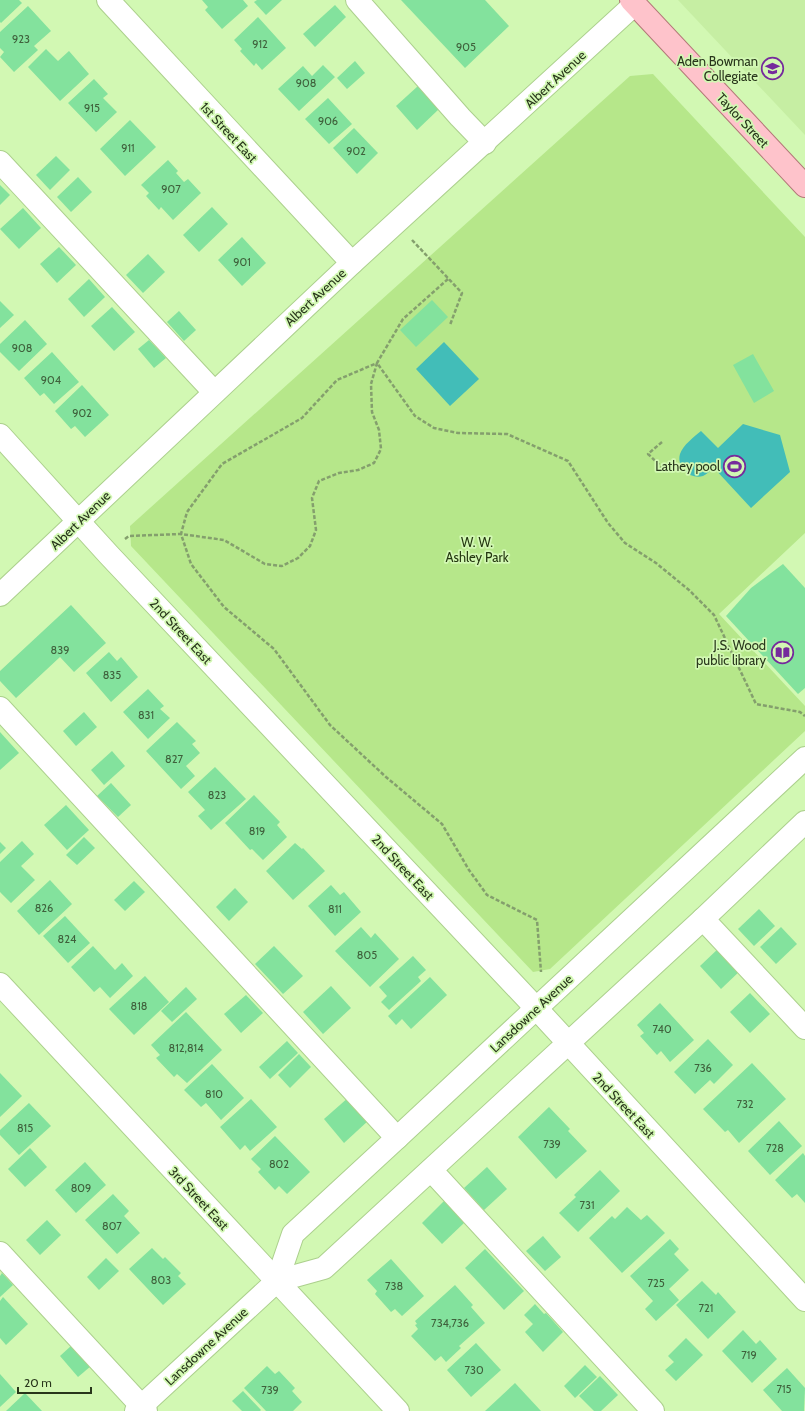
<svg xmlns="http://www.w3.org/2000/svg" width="805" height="1411" font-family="Cabin,sans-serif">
  <rect width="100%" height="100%" fill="#d2f8b3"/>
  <path fill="#c6eea3" d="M678 0H805V135Z"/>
  <path fill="#b6e78a" d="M653 74 805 237V533L719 614 805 706V731L550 969 533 972 131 546 130 526 630 76Z"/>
  <g fill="#42bdb8">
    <path d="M444 342 479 379 450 406 416 369Z"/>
    <path d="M743 424 780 435 790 472 751 508 714 468C711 470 707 474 703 476 690 480 676 467 680 454 683 445 694 437 701 431L718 448Z"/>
  </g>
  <g fill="#83e29d">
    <path d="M0 0H19L22 3 1 23 0 22Z"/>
    <path d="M202 0H243L248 6 222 29 205 10 208 7Z"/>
    <path d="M257 0H282L266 15 254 2Z"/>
    <path d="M401 0H485L509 26 465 68Z"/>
    <path d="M335 5 346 17 315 47 303 34Z"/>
    <path d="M28 6 51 31 34 46 38 50 14 72 0 57 4 52 0 48V32Z"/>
    <path d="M258 17 286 48 262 70 256 63 254 66 240 51 242 49 234 40Z"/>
    <path d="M46 49 58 61 69 51 89 74 60 101 28 67Z"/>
    <path d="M355 61 365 73 347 89 337 78Z"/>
    <path d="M323 65 335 77 299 111 278 89 303 66 312 76Z"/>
    <path d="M94 79 108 94 103 98 117 112 96 132 68 103Z"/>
    <path d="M418 86 439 109 417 130 396 106Z"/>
    <path d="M328 98 352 124 329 144 305 119Z"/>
    <path d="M130 120 156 147 125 176 100 149Z"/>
    <path d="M354 128 378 153 357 174 333 148Z"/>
    <path d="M56 156 70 170 50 190 36 175Z"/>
    <path d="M168 160 178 171 176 173 184 182 188 179 201 193 173 220 161 207 159 210 146 196 149 193 141 185Z"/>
    <path d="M78 177 92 192 71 212 57 197Z"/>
    <path d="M0 185 10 195 0 205Z"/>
    <path d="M212 207 228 224 199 252 183 235Z"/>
    <path d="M23 208 41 228 19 249 0 229Z"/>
    <path d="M242 237 266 263 242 286 218 260Z"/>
    <path d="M59 247 76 265 57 283 40 264Z"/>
    <path d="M148 254 165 272 143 293 126 275Z"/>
    <path d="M89 279 105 297 84 317 68 299Z"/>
    <path d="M432 300 448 317 416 347 400 330Z"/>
    <path d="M0 301 14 315 0 328Z"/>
    <path d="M112 307 135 332 114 351 91 326Z"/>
    <path d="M179 311 196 330 184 341 167 322Z"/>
    <path d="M25 320 47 344 19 371 0 352V344Z"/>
    <path d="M149 340 166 358 154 368 138 349Z"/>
    <path d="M52 352 79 382 54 404 44 393 40 396 24 378Z"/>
    <path d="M753 354 774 391 754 403 733 365Z"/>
    <path d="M82 385 109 415 85 437 75 426 71 429 55 411Z"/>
    <path d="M783 564 805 588V688L798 694 726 616 751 588Z"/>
    <path d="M71 605 106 643 74 672 60 657 16 698 0 681V671Z"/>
    <path d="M109 652 117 661 121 657 138 677 111 702 86 673Z"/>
    <path d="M148 689 164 706 160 709 170 718 148 739 123 712Z"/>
    <path d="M84 712 97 727 76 746 63 731Z"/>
    <path d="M177 722 196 741 192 744 200 753 186 766 195 776 181 789 146 751Z"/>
    <path d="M0 732 19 753 0 770Z"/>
    <path d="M112 751 125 766 104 785 91 770Z"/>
    <path d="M215 767 246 799 211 830 198 816 205 810 188 792Z"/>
    <path d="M111 783 131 805 118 817 97 796Z"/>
    <path d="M254 795 280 822 277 825 287 837 263 860 252 849 250 850 225 823Z"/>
    <path d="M66 805 89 830 67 850 44 825Z"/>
    <path d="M84 837 95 848 77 865 66 855Z"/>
    <path d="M22 841 34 854 21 866 35 880 11 903 0 892V862Z"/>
    <path d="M0 842 6 848 0 854Z"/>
    <path d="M295 843 302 849 303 848 325 871 293 900 266 871Z"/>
    <path d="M50 880 72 904 39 935 17 911Z"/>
    <path d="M134 881 145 892 125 911 114 900Z"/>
    <path d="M331 885 340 895 344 892 361 912 335 936 308 906Z"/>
    <path d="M235 888 248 902 229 921 216 907Z"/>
    <path d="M759 909 775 926 754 946 738 929Z"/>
    <path d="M65 916 90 943 68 963 43 936Z"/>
    <path d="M361 927 371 938 375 933 399 959 370 987 335 951Z"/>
    <path d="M781 927 797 944 776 964 760 947Z"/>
    <path d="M93 946 115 970 122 963 133 976 110 998 100 987 94 992 71 967Z"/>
    <path d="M274 946 303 976 283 994 255 964Z"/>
    <path d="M720 947 742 969 721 989 700 966Z"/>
    <path d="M413 956 426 970 418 977 421 981 389 1010 381 1002 387 996 379 987Z"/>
    <path d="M145 976 169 1002 134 1035 109 1009Z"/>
    <path d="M430 977 447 995 411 1029 402 1019 396 1025 388 1016Z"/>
    <path d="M331 986 351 1008 323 1034 303 1012Z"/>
    <path d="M186 987 197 999 172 1022 161 1011Z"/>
    <path d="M750 993 770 1014 750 1033 730 1012Z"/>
    <path d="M246 995 263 1013 241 1033 224 1014Z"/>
    <path d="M660 1003 694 1040 670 1062 661 1051 657 1055 640 1036 644 1033 637 1025Z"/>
    <path d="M186 1012 222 1050 187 1083 177 1074 174 1077 156 1058 160 1055 151 1045Z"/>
    <path d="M708 1039 733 1065 714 1084 710 1080 695 1094 674 1072Z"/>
    <path d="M287 1041 298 1053 270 1079 259 1067Z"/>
    <path d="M299 1054 311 1067 290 1088 278 1075Z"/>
    <path d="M752 1063 786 1099 739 1143 728 1130 725 1132 703 1109Z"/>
    <path d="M212 1064 244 1098 221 1120 206 1103 201 1107 184 1090Z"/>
    <path d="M0 1073 22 1096 0 1117Z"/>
    <path d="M349 1097 369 1120 344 1143 324 1119Z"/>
    <path d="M251 1099 277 1127 250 1151 245 1145 240 1150 220 1127Z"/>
    <path d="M29 1103 51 1126 19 1155 0 1135V1130Z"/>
    <path d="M549 1107 570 1129 568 1131 587 1151 556 1179 518 1137Z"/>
    <path d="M779 1121 802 1146 770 1175 748 1151Z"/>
    <path d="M275 1136 310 1172 287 1194 279 1186 275 1190 258 1172 261 1169 251 1159Z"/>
    <path d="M30 1148 47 1167 25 1187 8 1169Z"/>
    <path d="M803 1153 805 1156V1203L797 1194 792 1198 775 1180Z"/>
    <path d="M85 1162 106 1185 76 1213 55 1190Z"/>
    <path d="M487 1167 507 1189 484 1210 464 1188Z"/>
    <path d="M600 1170 620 1191 578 1232 559 1213 576 1197 574 1195Z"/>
    <path d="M113 1194 129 1211 124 1216 140 1233 117 1254 85 1220Z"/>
    <path d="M444 1201 465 1222 442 1244 422 1223Z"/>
    <path d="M627 1207 641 1220 647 1215 665 1233 622 1273 589 1238 612 1216 615 1219Z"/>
    <path d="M47 1220 61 1235 40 1255 26 1240Z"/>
    <path d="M543 1236 561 1257 545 1271 526 1251Z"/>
    <path d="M670 1239 679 1249 674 1254 689 1270 669 1289 679 1300 656 1321 645 1309 653 1301 630 1276Z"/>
    <path d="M152 1248 163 1259 165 1257 181 1273 178 1276 186 1284 163 1305 129 1269Z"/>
    <path d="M485 1249 524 1291 504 1310 465 1268Z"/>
    <path d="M106 1258 119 1271 99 1290 87 1277Z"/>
    <path d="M391 1259 424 1296 402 1316 395 1309 391 1312 375 1294 377 1291 367 1280Z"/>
    <path d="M2 1273 13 1285 0 1297V1276Z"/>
    <path d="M702 1281 716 1295 718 1292 736 1312 708 1339 676 1305Z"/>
    <path d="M455 1285 473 1305 471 1307 485 1323 459 1346 461 1348 446 1362 441 1356 435 1361 411 1336 418 1329 415 1325 417 1324 415 1321Z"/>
    <path d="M3 1297 28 1324 6 1345 0 1338V1301Z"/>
    <path d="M535 1304 544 1314 546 1313 563 1332 543 1352 525 1332 533 1324 524 1315Z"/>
    <path d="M743 1330 756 1344 760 1340 777 1359 752 1383 722 1351Z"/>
    <path d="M686 1338 703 1355 676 1381 665 1370 674 1362 668 1356Z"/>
    <path d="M476 1343 501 1370 471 1397 447 1370Z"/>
    <path d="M72 1345 91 1366 78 1377 60 1356Z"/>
    <path d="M585 1365 597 1377 575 1398 564 1386Z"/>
    <path d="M267 1366 275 1374 279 1371 295 1388 292 1391 302 1402 293 1411H266L244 1388Z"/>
    <path d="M787 1368 805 1388 804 1411H782L763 1390Z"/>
    <path d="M0 1374 16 1392 0 1407Z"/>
    <path d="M600 1376 618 1395 601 1411H594L579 1396Z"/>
    <path d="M515 1383 541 1411H485Z"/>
    <path d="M243 1391 261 1410 260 1411H242L232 1401Z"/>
    <path d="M25 1393 42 1411H6Z"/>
  </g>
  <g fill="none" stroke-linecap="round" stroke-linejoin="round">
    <defs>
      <g id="minor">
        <path d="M108 0 352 263"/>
        <path d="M357 0 460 117 485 143"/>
        <path d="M0 162 214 392"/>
        <path d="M0 435 109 555 536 1008 805 1300"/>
        <path d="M0 595 352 263 635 4"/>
        <path d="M0 708 397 1138"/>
        <path d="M703 919 805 1028"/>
        <path d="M0 984 398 1411"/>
        <path d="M431 1170 653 1411"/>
        <path d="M0 1253 146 1411"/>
        <path d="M277 1281 293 1234 397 1138 805 758"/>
        <path d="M136 1411 277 1281 324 1268 703 919 805 822"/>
      </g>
      <path id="major" d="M631 0 805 186"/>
    </defs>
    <use href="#minor" stroke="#acd08d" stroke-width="24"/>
    <use href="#major" stroke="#b27877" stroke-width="24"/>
    <g stroke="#849f6d" stroke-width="2.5" stroke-dasharray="4 2" stroke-linecap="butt">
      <path d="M412 240 462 293 450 325"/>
      <path d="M448 279 403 319 377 363 337 380 302 418 222 464 187 512 181 534 224 540 265 564 282 566 298 558 310 546 316 530 312 498 319 481 339 473 358 470 374 463 381 449 379 430 372 412 371 384 377 363 415 416 434 428 458 433 507 434 568 461 608 523 625 543 656 563 689 590 714 615 756 704 800 712 805 716"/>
      <path d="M662 442 648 454 665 470"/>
      <path d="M125 539 129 536 181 534 191 564 224 607 274 649 330 725 386 777 442 824 469 870 487 895 537 920 541 972"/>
    </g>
    <use href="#minor" stroke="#fff" stroke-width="22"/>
    <use href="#major" stroke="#fec3cb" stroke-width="22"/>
  </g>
  <defs>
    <symbol id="school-ring" viewBox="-11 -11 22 22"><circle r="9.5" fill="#d2f8b3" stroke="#752a9c" stroke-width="1.5"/><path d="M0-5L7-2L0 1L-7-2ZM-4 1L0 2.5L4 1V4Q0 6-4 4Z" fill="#752a9c"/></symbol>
    <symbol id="stadium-ring" viewBox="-11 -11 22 22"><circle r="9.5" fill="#d2f8b3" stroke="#752a9c" stroke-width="1.5"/><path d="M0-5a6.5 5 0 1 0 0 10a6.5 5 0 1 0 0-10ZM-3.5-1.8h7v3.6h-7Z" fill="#752a9c"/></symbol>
    <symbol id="library-ring" viewBox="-11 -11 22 22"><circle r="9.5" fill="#d2f8b3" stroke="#752a9c" stroke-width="1.5"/><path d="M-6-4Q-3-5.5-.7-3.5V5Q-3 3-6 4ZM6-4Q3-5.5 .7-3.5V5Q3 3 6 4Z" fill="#752a9c"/></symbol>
  </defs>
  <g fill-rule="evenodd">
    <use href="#school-ring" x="760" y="56" width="25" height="25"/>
    <use href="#stadium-ring" x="722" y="454" width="25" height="25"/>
    <use href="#library-ring" x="770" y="640" width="25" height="25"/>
  </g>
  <g text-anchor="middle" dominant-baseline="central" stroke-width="3.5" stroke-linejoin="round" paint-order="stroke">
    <g font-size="11" fill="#3f613c">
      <text x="21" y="39">923</text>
      <text x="260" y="44">912</text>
      <text x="466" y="47">905</text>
      <text x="306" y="83">908</text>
      <text x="92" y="108">915</text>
      <text x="328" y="121">906</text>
      <text x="128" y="148">911</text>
      <text x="356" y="151">902</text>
      <text x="171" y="189">907</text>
      <text x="242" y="262">901</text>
      <text x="22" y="348">908</text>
      <text x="51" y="380">904</text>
      <text x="82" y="413">902</text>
      <text x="60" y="650">839</text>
      <text x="112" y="675">835</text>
      <text x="146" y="715">831</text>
      <text x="174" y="759">827</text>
      <text x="217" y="795">823</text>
      <text x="257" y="831">819</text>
      <text x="44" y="908">826</text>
      <text x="335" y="909">811</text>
      <text x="67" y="939">824</text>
      <text x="367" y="955">805</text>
      <text x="139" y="1006">818</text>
      <text x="662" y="1029">740</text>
      <text x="186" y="1048">812,814</text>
      <text x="703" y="1068">736</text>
      <text x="214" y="1094">810</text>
      <text x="745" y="1104">732</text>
      <text x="25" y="1128">815</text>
      <text x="552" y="1144">739</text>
      <text x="775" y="1148">728</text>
      <text x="279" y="1164">802</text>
      <text x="81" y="1188">809</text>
      <text x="587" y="1205">731</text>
      <text x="112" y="1226">807</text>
      <text x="161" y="1280">803</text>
      <text x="656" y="1283">725</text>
      <text x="394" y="1286">738</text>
      <text x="706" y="1308">721</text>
      <text x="450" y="1323">734,736</text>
      <text x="749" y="1355">719</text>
      <text x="474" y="1370">730</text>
      <text x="784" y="1389">715</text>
      <text x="270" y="1390">739</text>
    </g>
    <g font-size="13" fill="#28361b" stroke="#d2f8b3" text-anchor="end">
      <text x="758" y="61">Aden Bowman<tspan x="758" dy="15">Collegiate</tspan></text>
      <text x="720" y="466">Lathey pool</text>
      <text x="766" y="645">J.S. Wood<tspan x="766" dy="15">public library</tspan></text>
    </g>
    <g font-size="13" fill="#28361b" stroke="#d2f8b3">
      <text transform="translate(555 79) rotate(-43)">Albert Avenue</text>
      <text transform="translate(743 120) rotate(47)">Taylor Street</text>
      <text transform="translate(229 132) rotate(47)">1st Street East</text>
      <text transform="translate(315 297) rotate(-43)">Albert Avenue</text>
      <text transform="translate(80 520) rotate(-44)">Albert Avenue</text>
      <text transform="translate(181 631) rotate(47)">2nd Street East</text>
      <text transform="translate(403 867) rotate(47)">2nd Street East</text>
      <text transform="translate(531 1013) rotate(-43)">Lansdowne Avenue</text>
      <text transform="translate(624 1105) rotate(47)">2nd Street East</text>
      <text transform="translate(199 1198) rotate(47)">3rd Street East</text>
      <text transform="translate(206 1346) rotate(-43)">Lansdowne Avenue</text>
    </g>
    <g font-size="13" fill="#243710" stroke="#d2f8b3">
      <text x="477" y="542">W. W.<tspan x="477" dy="15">Ashley Park</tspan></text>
    </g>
  </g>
  <path d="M18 1387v6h73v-6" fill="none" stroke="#28361b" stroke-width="2"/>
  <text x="24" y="1387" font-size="12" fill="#28361b" stroke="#d2f8b3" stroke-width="3" paint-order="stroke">20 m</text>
</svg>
